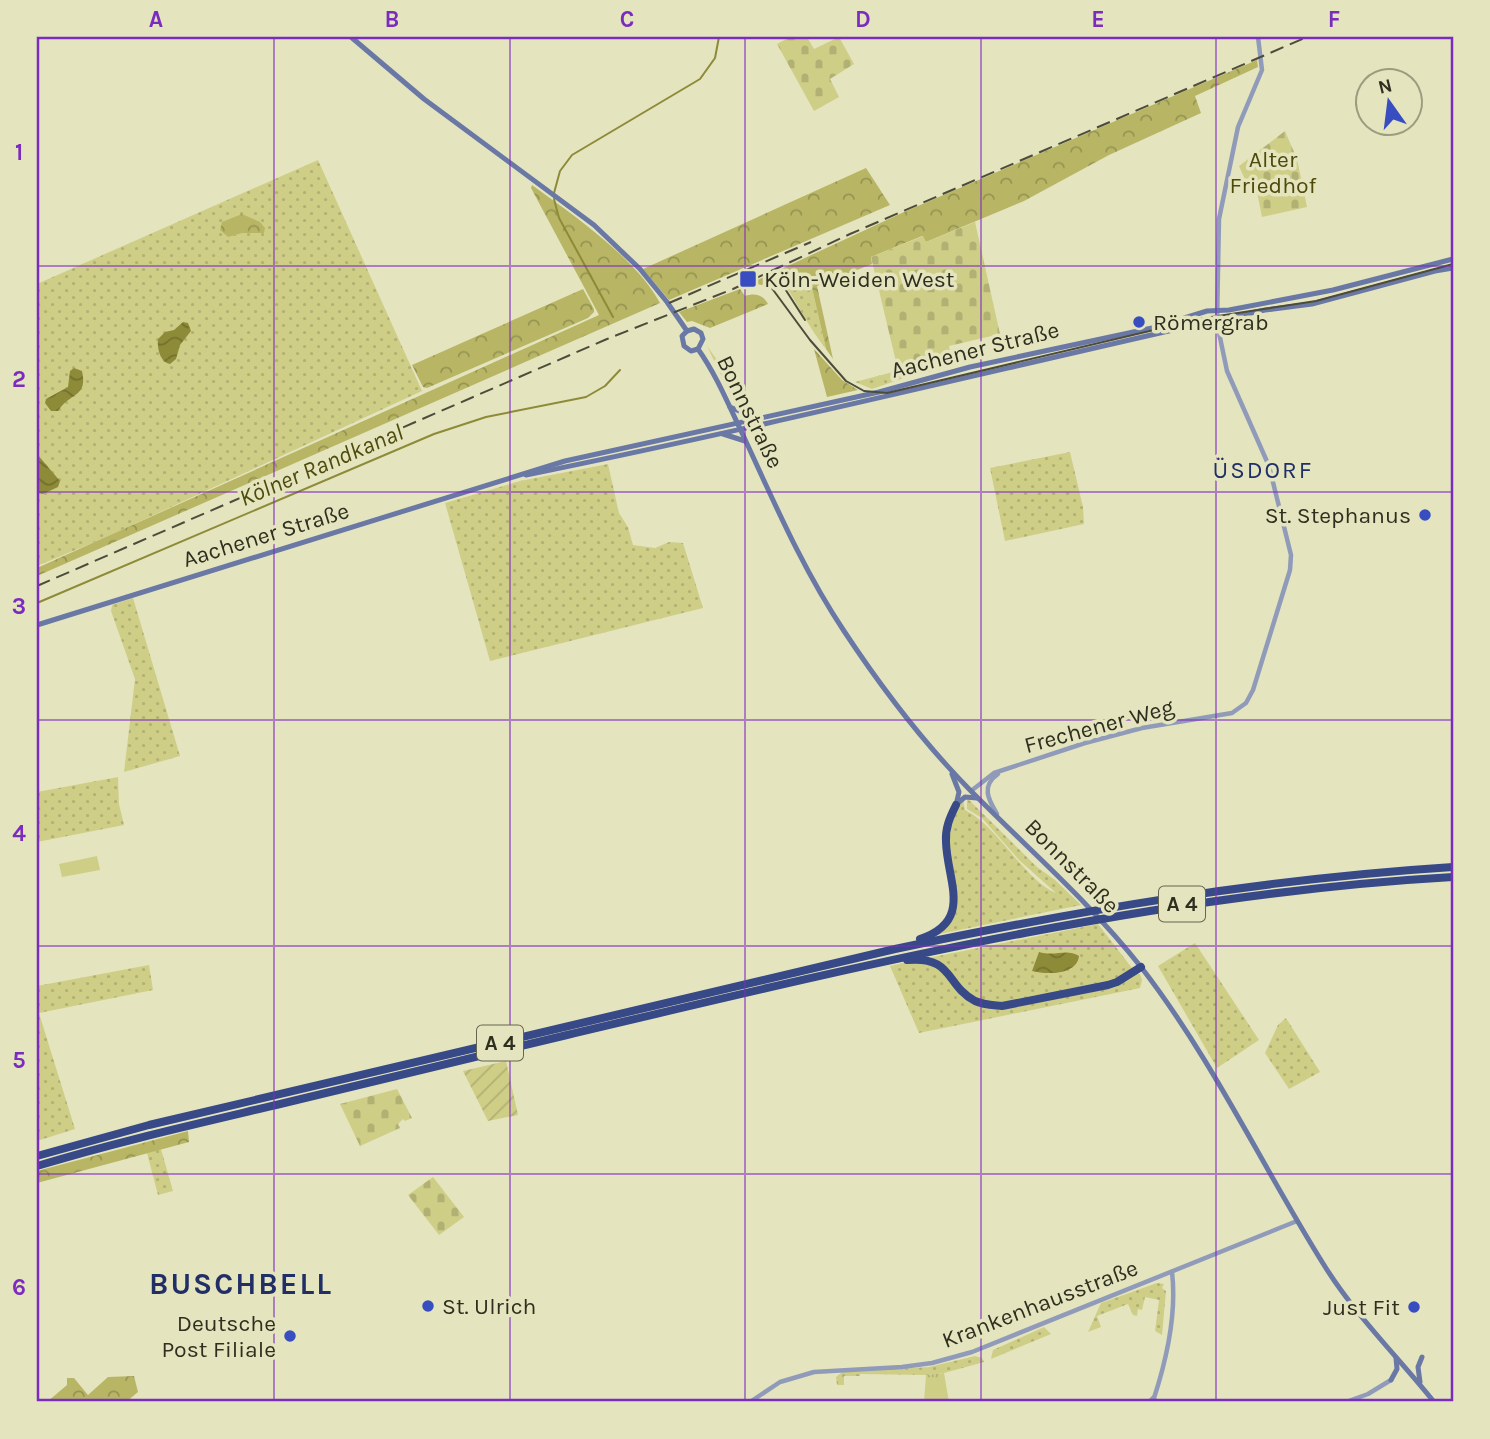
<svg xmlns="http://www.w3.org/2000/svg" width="1490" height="1439" font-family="Karla,sans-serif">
  <defs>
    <pattern id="grass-dots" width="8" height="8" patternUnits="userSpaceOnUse" patternTransform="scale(1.75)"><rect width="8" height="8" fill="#cfce87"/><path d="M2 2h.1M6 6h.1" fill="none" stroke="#b2b174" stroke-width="1.8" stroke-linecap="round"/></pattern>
    <pattern id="forest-crowns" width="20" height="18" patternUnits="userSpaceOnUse" patternTransform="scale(1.75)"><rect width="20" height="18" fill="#b8b664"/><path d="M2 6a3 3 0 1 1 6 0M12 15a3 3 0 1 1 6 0" fill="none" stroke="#969452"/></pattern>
    <pattern id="cemetery-stones" width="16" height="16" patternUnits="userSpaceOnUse" patternTransform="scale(1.75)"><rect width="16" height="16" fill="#cfce87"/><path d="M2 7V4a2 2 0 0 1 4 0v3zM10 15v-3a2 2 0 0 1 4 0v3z" fill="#b2b174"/></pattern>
    <pattern id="park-tufts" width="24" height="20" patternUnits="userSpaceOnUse" patternTransform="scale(1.75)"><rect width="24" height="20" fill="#cfce87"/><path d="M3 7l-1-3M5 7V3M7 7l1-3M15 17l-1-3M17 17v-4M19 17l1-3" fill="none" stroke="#b2b174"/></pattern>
    <pattern id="garden-furrows" width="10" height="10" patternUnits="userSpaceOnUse" patternTransform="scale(1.75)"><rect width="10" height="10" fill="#cfce87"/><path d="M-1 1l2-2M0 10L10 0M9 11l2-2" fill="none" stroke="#b2b174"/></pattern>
    <pattern id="water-waves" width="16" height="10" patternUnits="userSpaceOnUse" patternTransform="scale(1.75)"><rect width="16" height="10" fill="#8d8a38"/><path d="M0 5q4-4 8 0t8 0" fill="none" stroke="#74712f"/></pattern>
  </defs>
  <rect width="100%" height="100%" fill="#e4e4bf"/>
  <g fill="url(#grass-dots)">
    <path d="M318 160 422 391 102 539 37 566V284Z"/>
    <path d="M797 271 812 288 826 349C808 327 797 302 781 279Z"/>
    <path d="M707 346 752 409 745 412 736 406Z"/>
    <path d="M908 368 910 376 872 389 855 382Z"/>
    <path d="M1070 452 1083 507 1084 524 1005 541 990 468Z"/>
    <path d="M608 464 619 513 628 527 633 545 655 548 669 542 683 543 703 608 490 661 445 503 520 481Z"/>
    <path d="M133 598 180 756 124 772 135 679 111 611 112 605Z"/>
    <path d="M118 777 119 804 124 825 37 842V792Z"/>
    <path d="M967 798 1037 867 1055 880 1081 905 935 935 954 911 948 852 952 817 963 800 965 810C998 826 1024 880 1056 893L1019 860 982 818 967 809Z"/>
    <path d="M1098 924 1132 968 1131 971 1113 981 1005 1003 982 1002 967 992 948 969 928 958Z"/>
    <path d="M1195 943 1259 1040 1217 1068 1158 966Z"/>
    <path d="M907 962 936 966 963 994 994 1008 1137 974H1140L1142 980 1140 988 919 1033 890 966Z"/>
    <path d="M149 965 153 990 39 1013 75 1129 37 1141V986Z"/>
    <path d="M1286 1018 1320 1072 1289 1089 1265 1053 1278 1025Z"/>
    <path d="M161 1149 173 1191 158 1195 147 1153Z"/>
    <path d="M1157 1283 1164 1284 1162 1288 1166 1291 1162 1335 1155 1331 1159 1300 1145 1297 1142 1310 1138 1309 1137 1316 1133 1315 1128 1304 1097 1316 1101 1327 1088 1332 1101 1303Z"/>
    <path d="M1044 1327 1051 1334 991 1359 993 1350Z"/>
    <path d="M975 1356 982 1358 984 1362 944 1373 926 1375 860 1374V1376H844V1385H837L836 1377 842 1372 929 1367Z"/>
  </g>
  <g fill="url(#forest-crowns)">
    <path d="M1257 60 1258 67 1195 96 1201 113 1109 155 1024 201 926 242 922 236 871 257 872 264 817 286 833 359 826 349 812 288 797 272 762 285 751 283 904 212Z"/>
    <path d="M866 168 890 205 669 300 643 269Z"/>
    <path d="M532 185C573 215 636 258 660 303L37 576V568L599 315 531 188Z"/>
    <path d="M242 214 260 222 265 228 264 233H242L228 237 220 230 222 222Z"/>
    <path d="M583 289 594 309V312L588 318 427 388 423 387 412 365Z"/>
    <path d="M740 289 745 296C754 293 763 294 768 304L710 328 692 321 687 322 679 312Z"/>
    <path d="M814 349 842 380 858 390 827 397Z"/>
    <path d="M188 1131 189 1142 37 1183V1171Z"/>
    <path d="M134 1376 138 1392 126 1402H47L67 1385V1378H74L88 1395 108 1377Z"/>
  </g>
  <g fill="url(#cemetery-stones)">
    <path d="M790 37H807L814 49 839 37 854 64 830 79 839 97 814 111 777 44Z"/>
    <path d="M1285 131 1297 159 1307 207 1262 217 1257 192 1251 193 1239 166Z"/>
    <path d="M975 222 1000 334 949 346 953 366 910 376 908 368 898 370 871 257 923 236 926 242Z"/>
    <path d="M397 1089 412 1118 405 1121 403 1119 398 1124 400 1128 360 1146 340 1104Z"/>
    <path d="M433 1177 464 1217 439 1235 408 1195Z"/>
  </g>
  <path fill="url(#park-tufts)" d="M944 1373 949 1402H924L926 1375Z"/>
  <path fill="url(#garden-furrows)" d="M506 1061 518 1115 488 1121 463 1071Z"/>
  <path fill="#cfce87" d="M97 856 100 870 62 877 59 864Z"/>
  <g fill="url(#water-waves)">
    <path d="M183 322 188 323 191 331 180 345 176 359 170 364C160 362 157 348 158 339L165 332 174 330Z"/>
    <path d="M74 368 82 371C88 398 70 392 58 411H51L45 403 46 399 68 387 70 371Z"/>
    <path d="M37 454 60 481 58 487 43 494 37 493Z"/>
    <path d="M1039 952C1055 957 1066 948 1079 956 1077 975 1047 975 1032 971Z"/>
  </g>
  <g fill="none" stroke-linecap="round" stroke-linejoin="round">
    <g stroke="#8d8a38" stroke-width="2">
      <path d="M554 193 560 171 572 155 700 79 715 58 719 37"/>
      <path d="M554 199 559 218 613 317"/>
      <path d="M37 603 434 434 486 417 586 397 605 386 620 370"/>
    </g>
    <g stroke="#909bba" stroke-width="4.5">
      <path d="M971 791 994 773 1085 743 1142 728 1232 713 1246 703 1253 690 1290 570 1291 555 1269 466 1227 371 1217 323 1219 219 1238 127 1262 70 1258 37"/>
      <path d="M997 814C988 799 981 786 998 774"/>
      <path d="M1154 1398C1167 1358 1177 1314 1172 1272"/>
      <path d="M750 1402 780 1382 814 1372 902 1367 932 1363 972 1352 1297 1221"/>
      <path d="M1149 1402 1153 1398 1157 1402"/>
      <path d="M1346 1402 1368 1394 1391 1380"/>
    </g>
    <g stroke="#6a78a5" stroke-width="5">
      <path d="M351 37 424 99 594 225 640 269 667 302 687 331"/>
      <path d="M687 331 682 336 684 346 691 351 698 349"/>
      <path d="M687 331 694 329 701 333 703 339 698 349"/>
      <path d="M698 349C717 376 729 406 743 435 774 502 803 570 844 631 881 687 922 741 969 789 1027 848 1090 902 1141 967 1213 1060 1262 1166 1324 1265 1355 1315 1398 1357 1434 1402"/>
      <path d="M730 407 753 417"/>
      <path d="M723 434 745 441"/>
      <path d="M526 475C758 428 987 372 1217 320L1265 310 1312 304 1435 271 1453 268"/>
      <path d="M37 625 565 461 879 392 970 367 1152 328 1207 311 1229 310 1333 290 1453 259"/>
      <path d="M952 774 959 792 956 805"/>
      <path d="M958 803 965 797 977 798"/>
      <path d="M1391 1380 1397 1369 1396 1358"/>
      <path d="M1420 1382 1418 1367 1422 1357"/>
    </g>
    <g stroke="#384987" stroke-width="8">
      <path d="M920 939C974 921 947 881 946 842 945 828 950 817 956 805"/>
      <path d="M907 960C954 956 945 985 975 1001 984 1005 993 1005 1002 1006L1108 985 1117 982 1141 967"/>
      <path d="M37 1156 149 1125 895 949C1081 910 1263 879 1453 867"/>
      <path d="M37 1166C116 1142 196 1124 276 1105 373 1082 470 1059 567 1035 859 966 1152 894 1453 877"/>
    </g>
    <g stroke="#4c4c3a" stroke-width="2">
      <path d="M780 281 805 320"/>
      <path d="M771 287 810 340 846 381 864 391 887 393 1205 318 1316 301 1453 264"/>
    </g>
    <g stroke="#4c4c3a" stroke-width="2" stroke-dasharray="14 7" stroke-linecap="butt">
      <path d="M669 303 811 242"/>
      <path d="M37 586 607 339 733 289 850 234 1307 37"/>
    </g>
  </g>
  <path fill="none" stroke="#7b2cbf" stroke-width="2" stroke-opacity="0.55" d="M274 37V1402M510 37V1402M745 37V1402M981 37V1402M1216 37V1402M37 266H1453M37 492H1453M37 720H1453M37 946H1453M37 1174H1453"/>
  <g fill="#384ec0" stroke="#e4e4bf" stroke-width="2.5">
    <rect x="739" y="270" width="18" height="18" rx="3.5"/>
    <circle cx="1139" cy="322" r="7"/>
    <circle cx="1425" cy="515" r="7"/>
    <circle cx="428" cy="1306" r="7"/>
    <circle cx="1414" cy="1307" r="7"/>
    <circle cx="290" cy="1336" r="7"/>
  </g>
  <g text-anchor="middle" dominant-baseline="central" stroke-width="7" stroke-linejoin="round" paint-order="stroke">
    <g fill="#e4e4bf" stroke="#656550" stroke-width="2">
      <rect x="1159" y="886.5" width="46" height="35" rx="5"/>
      <rect x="477" y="1025.5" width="46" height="35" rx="5"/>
    </g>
    <g font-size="21" font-weight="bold" fill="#2f2f20">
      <text x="1182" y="904">A 4</text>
      <text x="500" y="1043">A 4</text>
    </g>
    <g font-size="23" fill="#4d4b0b" stroke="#e4e4bf">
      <text x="1273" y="159">Alter<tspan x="1273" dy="26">Friedhof</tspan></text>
    </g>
    <g font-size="23" fill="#2f2f20" stroke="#e4e4bf" text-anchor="start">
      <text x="764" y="279">Köln-Weiden West</text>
      <text x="1153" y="322">Römergrab</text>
      <text x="1411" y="515" text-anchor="end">St. Stephanus</text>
      <text x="442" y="1306">St. Ulrich</text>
      <text x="1400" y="1307" text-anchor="end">Just Fit</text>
      <text x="276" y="1323" text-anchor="end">Deutsche<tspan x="276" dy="26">Post Filiale</tspan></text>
    </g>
    <g font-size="23" fill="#2f2f20" stroke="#e4e4bf">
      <text transform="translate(975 350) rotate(-14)">Aachener Straße</text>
      <text transform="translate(750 412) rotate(64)">Bonnstraße</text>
      <text transform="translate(266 535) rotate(-17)">Aachener Straße</text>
      <text transform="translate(1099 726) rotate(-15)">Frechener Weg</text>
      <text transform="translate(1072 866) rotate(45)">Bonnstraße</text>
      <text transform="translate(1040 1304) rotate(-21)">Krankenhausstraße</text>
    </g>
    <g font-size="24" font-style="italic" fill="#4e4c0c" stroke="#e4e4bf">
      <text transform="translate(321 465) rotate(-23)">Kölner Randkanal</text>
    </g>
    <g font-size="24" letter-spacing="2" fill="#212f67" stroke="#e4e4bf">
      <text x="1263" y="470">ÜSDORF</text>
    </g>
    <g font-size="30" font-weight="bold" letter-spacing="2" fill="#212f67" stroke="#e4e4bf">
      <text x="241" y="1284">BUSCHBELL</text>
    </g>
  </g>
  <rect width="1490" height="1439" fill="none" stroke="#e4e4bf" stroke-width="77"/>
  <g transform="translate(1389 102) rotate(346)"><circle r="33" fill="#e4e4bf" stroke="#9c9c7f" stroke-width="2"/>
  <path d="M0-5L12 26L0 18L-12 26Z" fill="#384ec0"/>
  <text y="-10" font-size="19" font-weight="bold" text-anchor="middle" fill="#2f2f20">N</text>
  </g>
  <rect x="38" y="38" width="1414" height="1362" fill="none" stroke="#7b2cbf" stroke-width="2.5"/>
  <g font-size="23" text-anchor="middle" font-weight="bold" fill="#7b2cbf">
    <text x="156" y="27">A</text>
    <text x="392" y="27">B</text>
    <text x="627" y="27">C</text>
    <text x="863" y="27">D</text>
    <text x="1098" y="27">E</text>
    <text x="1334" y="27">F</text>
    <text x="19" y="160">1</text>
    <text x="19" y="387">2</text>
    <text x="19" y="614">3</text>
    <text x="19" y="841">4</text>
    <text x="19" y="1068">5</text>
    <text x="19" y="1295">6</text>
  </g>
</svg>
